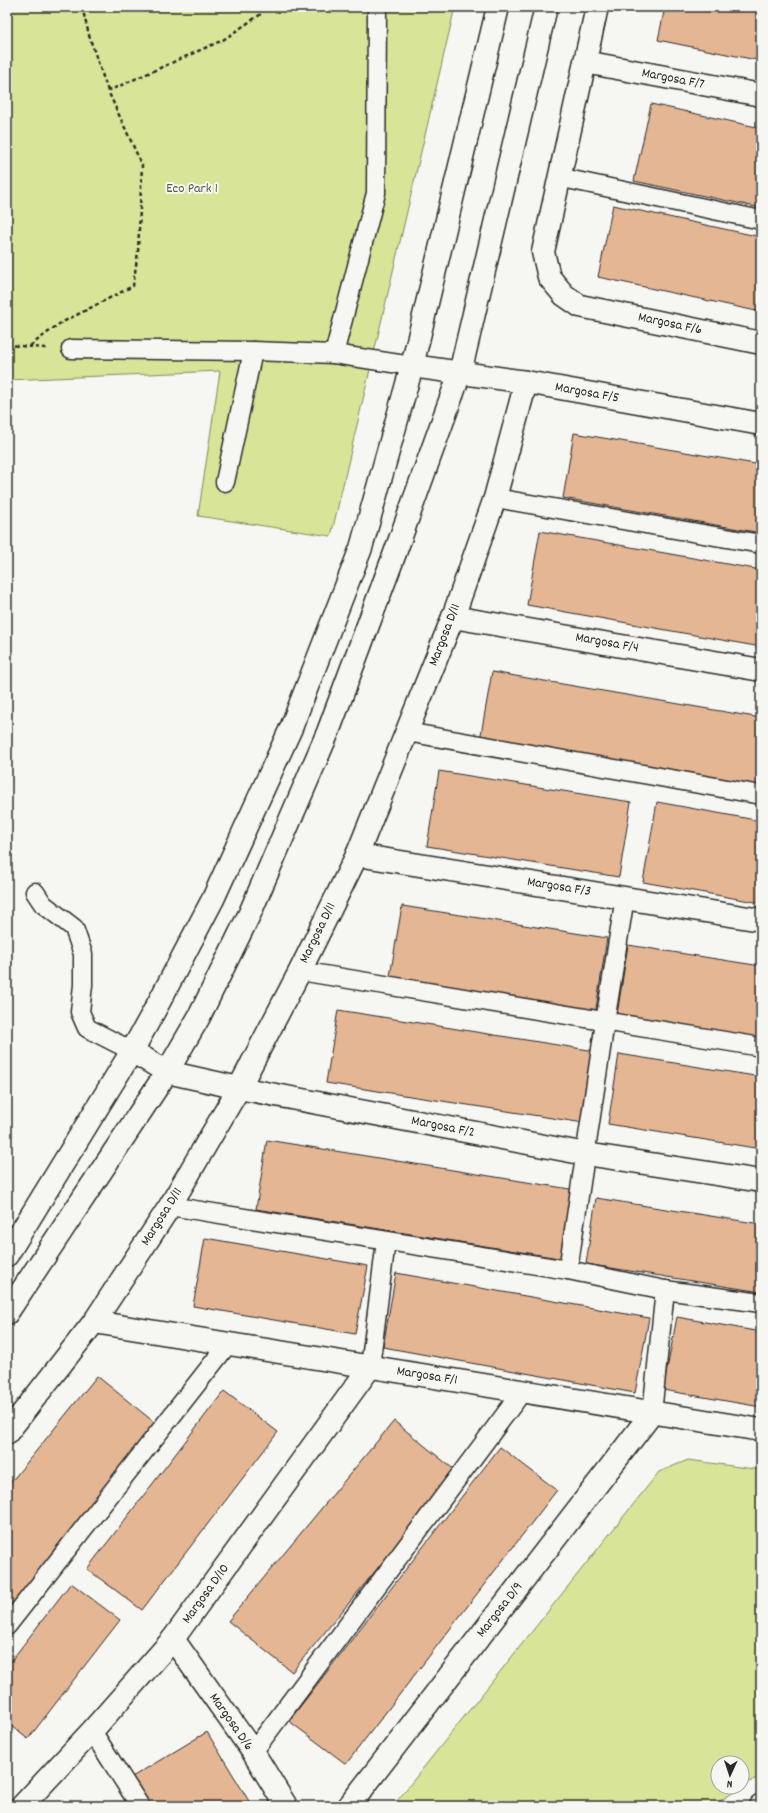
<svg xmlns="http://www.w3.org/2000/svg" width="768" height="1813" font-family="Dekko,sans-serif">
  <rect width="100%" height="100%" fill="#f6f6f2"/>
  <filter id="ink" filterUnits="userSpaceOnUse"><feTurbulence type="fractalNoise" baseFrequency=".025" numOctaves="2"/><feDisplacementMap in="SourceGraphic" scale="8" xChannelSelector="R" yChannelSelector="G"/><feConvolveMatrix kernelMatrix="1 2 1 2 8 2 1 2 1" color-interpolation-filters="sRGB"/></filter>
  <g filter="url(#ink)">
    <g fill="#d8e497" stroke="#828861">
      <path d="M7 7H455L331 536 198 516 220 371 7 380Z"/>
      <path d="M688 1460 761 1470V1775L742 1787V1763H718V1787H742L712 1806H393L659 1472Z"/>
    </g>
    <g fill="#e4b694" stroke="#2b2b2b">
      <path d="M665 7H761V61L658 40Z"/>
      <path d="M651 104 761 128V208L634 181Z"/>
      <path d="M613 205 761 237V312L598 277Z"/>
      <path d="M574 433 761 465V533L563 498Z"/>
      <path d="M540 531 761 570V647L527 605Z"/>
      <path d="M492 672 761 718V788L480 740Z"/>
      <path d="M439 771 631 802 619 877 427 846Z"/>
      <path d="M657 802 761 821V903L643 882Z"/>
      <path d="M402 906 607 938 595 1015 389 982Z"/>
      <path d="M628 945 761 966V1038L617 1015Z"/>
      <path d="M338 1010 595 1051 584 1123 326 1083Z"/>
      <path d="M619 1054 761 1077V1149L608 1124Z"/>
      <path d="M267 1140 576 1190 565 1259 256 1209Z"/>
      <path d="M596 1198 761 1224V1292L586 1264Z"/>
      <path d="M205 1238 368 1266 355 1334 193 1306Z"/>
      <path d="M396 1273 649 1318 635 1393 383 1347Z"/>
      <path d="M677 1317 761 1332V1407L663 1390Z"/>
      <path d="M97 1376 159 1426 7 1613V1487Z"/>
      <path d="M224 1391 278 1432 142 1610 87 1569Z"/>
      <path d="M394 1421 457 1472 292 1672 228 1621Z"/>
      <path d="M500 1447 557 1490 346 1764 289 1721Z"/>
      <path d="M71 1583 120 1620 28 1739 7 1723V1666Z"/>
      <path d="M207 1732 252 1806H150L132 1777Z"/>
    </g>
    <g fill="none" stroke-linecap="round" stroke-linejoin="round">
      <defs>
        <g id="service">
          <path d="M558 177 761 220"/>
          <path d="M71 349 253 351 334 354 412 366"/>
          <path d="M334 354 376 193 377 7"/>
          <path d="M225 482 253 351"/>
          <path d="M495 498 761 544"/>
          <path d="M407 732 761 795"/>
          <path d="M35 892 43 904 74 928 83 954V985L80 1012 87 1028 132 1051"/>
          <path d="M300 971 761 1047"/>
          <path d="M170 1206 568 1270 665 1290 761 1303"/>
          <path d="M568 1270 605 1022 625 897"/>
          <path d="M370 1367 386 1241"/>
          <path d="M652 1413 665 1290"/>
          <path d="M7 1626 228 1344"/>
          <path d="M92 1731 140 1806"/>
          <path d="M253 1752 522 1392"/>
        </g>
        <g id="minor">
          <path d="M597 7 543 252 549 277 564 295 580 306 761 343"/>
          <path d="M585 62 761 95"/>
          <path d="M412 366 526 382 761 424"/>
          <path d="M453 617 761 670"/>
          <path d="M357 855 761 920"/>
          <path d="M132 1051 167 1072 239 1088 586 1154 761 1181"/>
          <path d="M94 1322 761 1430"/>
          <path d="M7 1433 94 1322 170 1206 239 1088 300 971 357 855 453 617 495 498 526 382"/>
          <path d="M173 1639 253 1752 286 1806"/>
          <path d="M22 1806 92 1731 173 1639 370 1367"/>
          <path d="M349 1806 652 1413"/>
          <path d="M760 1806H761"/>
        </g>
        <g id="tertiary">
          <path d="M7 1255 132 1051 158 1004 213 899 291 728 361 548 412 366 498 7"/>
          <path d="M7 1313 167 1072 199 1017 250 913 328 732 395 553 460 373 546 7"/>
        </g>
      </defs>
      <use href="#service" stroke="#2b2b2b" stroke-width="21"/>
      <use href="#minor" stroke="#2b2b2b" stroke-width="25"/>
      <use href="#tertiary" stroke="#2b2b2b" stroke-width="25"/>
      <g stroke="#2b2b2b" stroke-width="2.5" stroke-dasharray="4 3" stroke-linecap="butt">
        <path d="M82 7 90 39 108 91"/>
        <path d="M7 345 46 348"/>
        <path d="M30 346 59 324 133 286 138 252 142 165 108 91 223 40 261 14 262 7"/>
      </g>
      <use href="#service" stroke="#f6f6f2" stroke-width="18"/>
      <use href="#minor" stroke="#f6f6f2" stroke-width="22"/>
      <use href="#tertiary" stroke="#f6f6f2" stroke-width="22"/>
    </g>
  </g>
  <g text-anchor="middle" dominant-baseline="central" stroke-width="4" stroke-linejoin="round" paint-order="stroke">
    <g font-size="14" fill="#2b2b2b" stroke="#f6f6f2">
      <text transform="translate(673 79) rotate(11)">Margosa F/7</text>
      <text transform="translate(670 324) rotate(12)">Margosa F/6</text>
      <text transform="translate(587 393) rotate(10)">Margosa F/5</text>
      <text transform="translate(445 635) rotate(-69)">Margosa D/11</text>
      <text transform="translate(607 643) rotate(10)">Margosa F/4</text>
      <text transform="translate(559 887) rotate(9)">Margosa F/3</text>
      <text transform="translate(318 933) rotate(-64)">Margosa D/11</text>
      <text transform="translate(443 1127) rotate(11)">Margosa F/2</text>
      <text transform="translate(162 1217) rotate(-58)">Margosa D/11</text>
      <text transform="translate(427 1376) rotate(9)">Margosa F/1</text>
      <text transform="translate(206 1594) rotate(-54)">Margosa D/10</text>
      <text transform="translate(500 1610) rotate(-52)">Margosa D/9</text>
      <text transform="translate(231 1722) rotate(55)">Margosa D/6</text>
    </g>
    <g font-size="14" fill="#565946" stroke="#f6f6f2">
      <text x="192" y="189">Eco Park 1</text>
    </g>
  </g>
  <rect width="768" height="1813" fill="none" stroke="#f6f6f2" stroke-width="24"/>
  <rect x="12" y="12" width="744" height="1789" fill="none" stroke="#2b2b2b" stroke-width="1.5" filter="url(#ink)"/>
  <g transform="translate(730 1775) rotate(183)"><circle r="19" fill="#f6f6f2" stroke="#a5a5a2"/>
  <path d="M0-3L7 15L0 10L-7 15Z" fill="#2b2b2b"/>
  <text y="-6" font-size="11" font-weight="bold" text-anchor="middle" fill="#2b2b2b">N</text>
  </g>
</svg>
